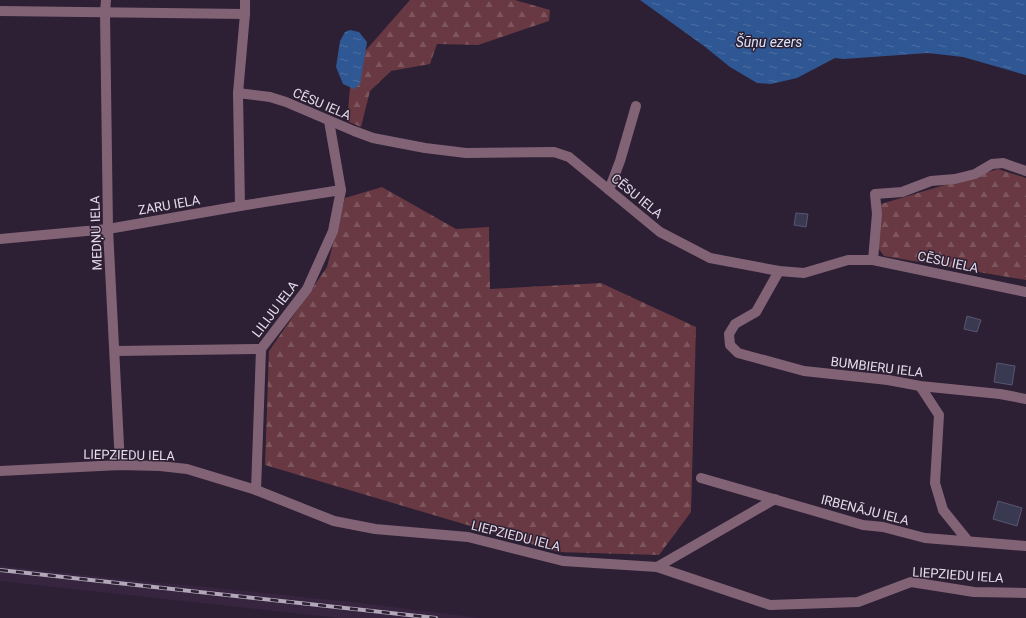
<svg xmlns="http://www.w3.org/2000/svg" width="1026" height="618" font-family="Roboto,sans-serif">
  <defs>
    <pattern id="forest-firs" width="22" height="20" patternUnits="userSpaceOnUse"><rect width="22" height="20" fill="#683942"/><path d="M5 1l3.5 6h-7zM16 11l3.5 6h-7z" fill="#7d555d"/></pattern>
    <pattern id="water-ripples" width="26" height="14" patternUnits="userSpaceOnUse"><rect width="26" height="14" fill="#2f5793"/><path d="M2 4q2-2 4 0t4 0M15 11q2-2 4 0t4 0" fill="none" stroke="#4d6fa2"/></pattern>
  </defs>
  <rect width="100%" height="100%" fill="#2d1f34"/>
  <path fill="#372540" d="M0 566 159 583 207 587 360 603 480 618H339L0 581Z"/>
  <g fill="url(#forest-firs)">
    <path d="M410 0H515L550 10 549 21 478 45 437 44 430 64 391 71 370 91 361 127 347 121 352 66Z"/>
    <path d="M998 169 1026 178V280L884 256 876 245 881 204Z"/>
    <path d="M382 187 456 229 489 227 490 289 601 283 696 327 691 512 659 555 558 552 265 465 269 351 327 267 345 198Z"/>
  </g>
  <g fill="url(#water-ripples)">
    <path d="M640 0H1026V75L963 57 928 53 844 59 835 58 797 78 771 84 757 83 730 67 704 46Z"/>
    <path d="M350 30 359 32 367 42 360 84 354 89 343 84 336 67 340 41 345 32Z"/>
  </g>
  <g fill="#3a3952" stroke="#585772">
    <path d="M796 213 808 214 806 227 794 225Z"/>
    <path d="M967 316 981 320 977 332 964 329Z"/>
    <path d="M997 363 1015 366 1012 385 994 382Z"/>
    <path d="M998 501 1022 508 1017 526 993 519Z"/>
  </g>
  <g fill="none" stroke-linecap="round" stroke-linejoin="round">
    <g stroke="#826376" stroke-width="10">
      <path d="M106 0 105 13 108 229 120 465"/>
      <path d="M0 11 245 14"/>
      <path d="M238 93 270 97 286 102 354 131 373 138 425 148 466 153 554 152 569 157 660 232 710 258 779 271 804 273 848 260H873L1026 292"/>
      <path d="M609 190 620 161 636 106"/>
      <path d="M240 206 238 93 245 14V0"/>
      <path d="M0 239 108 229 240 206 341 190"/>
      <path d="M873 260 877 214 875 194 902 192 931 181 955 179 975 174 992 164 1003 163 1026 171"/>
      <path d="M779 271 756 312 735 324 729 334 730 345 738 353 804 371 888 380 920 386 1000 394 1026 399"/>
      <path d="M115 351 261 349 307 289 333 231 341 190 329 121"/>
      <path d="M920 386 939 415 935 483 943 510 968 541"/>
      <path d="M0 471 120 465 160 466 187 469 256 490 334 521 375 529 468 537 563 561 657 567 770 605 858 602 911 582 974 592 1026 593"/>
      <path d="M701 478 863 525 883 527 925 538 1026 546"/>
      <path d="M256 490 261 349"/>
      <path d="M657 567 775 499"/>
    </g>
    <defs>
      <path id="rail" d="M0 570 436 618"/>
    </defs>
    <use href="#rail" stroke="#b2a8b8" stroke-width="4"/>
    <use href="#rail" stroke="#2d1f34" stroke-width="2.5" stroke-dasharray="8" stroke-linecap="butt"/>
  </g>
  <g text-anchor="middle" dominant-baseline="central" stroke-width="3" stroke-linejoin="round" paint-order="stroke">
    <g font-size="13" fill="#e5dcea" stroke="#2d1f34">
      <text transform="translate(322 104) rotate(23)">CĒSU IELA</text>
      <text transform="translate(637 196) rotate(39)">CĒSU IELA</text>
      <text transform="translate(169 205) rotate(-10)">ZARU IELA</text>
      <text transform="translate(96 233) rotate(-92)">MEDŅU IELA</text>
      <text transform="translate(948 262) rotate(12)">CĒSU IELA</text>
      <text transform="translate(275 309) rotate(-53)">LILIJU IELA</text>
      <text transform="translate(877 367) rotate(7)">BUMBIERU IELA</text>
      <text transform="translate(129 455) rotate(1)">LIEPZIEDU IELA</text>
      <text transform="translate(865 510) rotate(14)">IRBENĀJU IELA</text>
      <text transform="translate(516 536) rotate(14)">LIEPZIEDU IELA</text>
      <text transform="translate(958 575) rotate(4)">LIEPZIEDU IELA</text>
    </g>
    <g font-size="14" font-style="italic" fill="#d9e5f7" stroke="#2d1f34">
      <text x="769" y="42">Šūņu ezers</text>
    </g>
  </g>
</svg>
